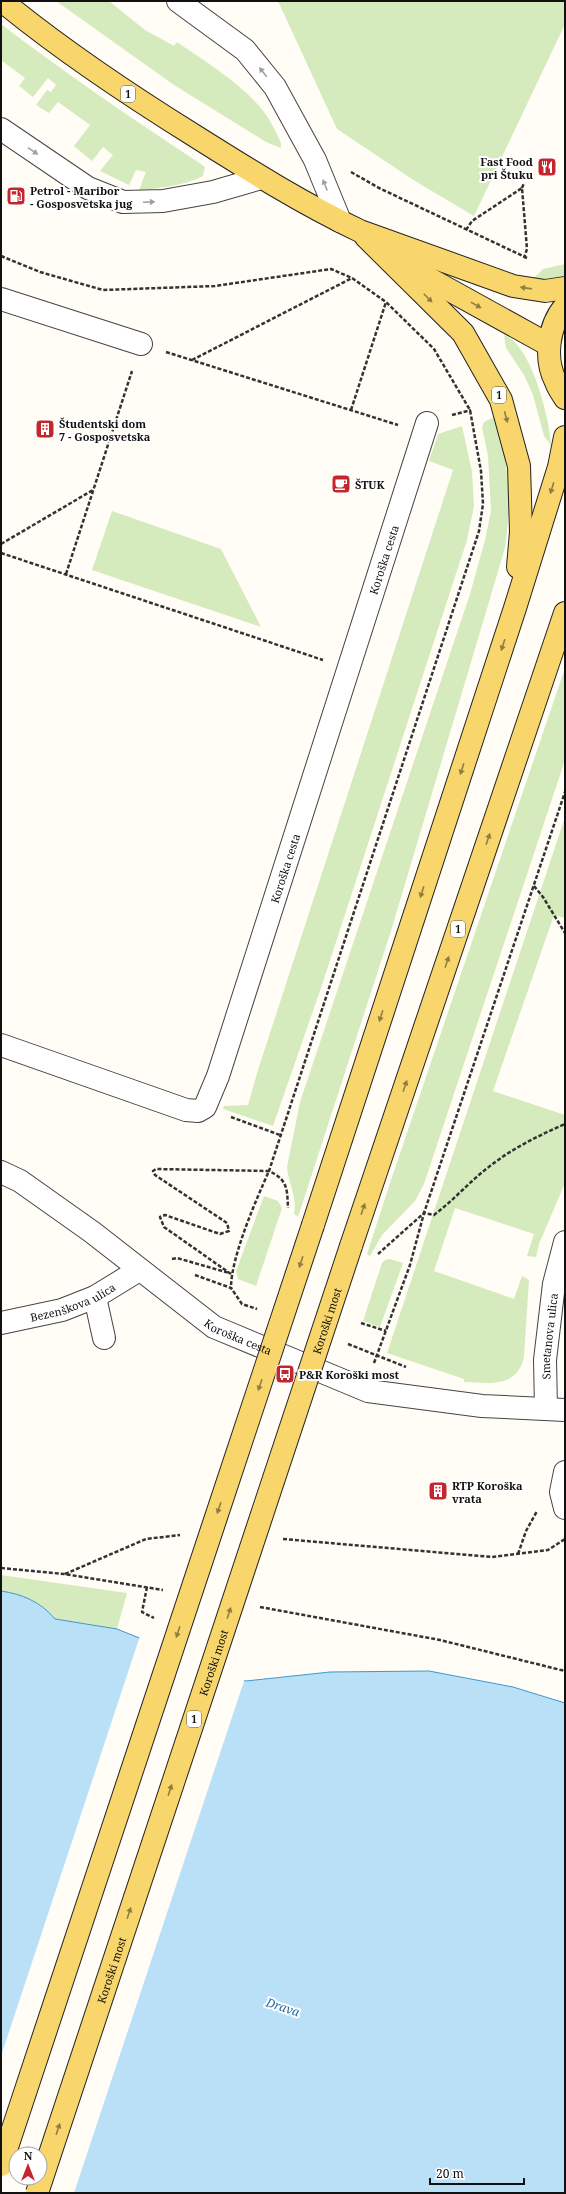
<svg xmlns="http://www.w3.org/2000/svg" width="566" height="2194" font-family="'Noto Serif',serif">
  <rect width="100%" height="100%" fill="#fffdf5"/>
  <g fill="#d5ebbd">
    <path d="M56 1H109L145 30 174 46 177 42C207 63 245 85 267 116 272 124 277 134 281 143V148L266 142 174 85Z"/>
    <path d="M278 1H565V24L474 216 415 181 337 129Z"/>
    <path d="M1 24C65 73 131 118 198 162L205 167 203 176C183 186 161 188 139 190L146 172 136 170 129 185 100 171 113 155 103 147 92 161 74 146 90 125 58 102 49 113 36 105 47 90 51 92 56 85 48 78 33 97 19 86 25 78 1 60Z"/>
    <path d="M565 264V278L549 281 532 280 543 269Z"/>
    <path d="M504 335C531 344 550 419 551 445L544 436 533 395 524 375 506 348Z"/>
    <path d="M496 416C508 463 512 500 505 548L391 931 298 1217 294 1214C298 1197 288 1184 287 1167L300 1102 470 594 485 540 491 511 488 456 482 427 484 422Z"/>
    <path d="M462 426 472 472 474 506 467 540 322 985 273 1126 223 1109 224 1106 248 1105 258 1070 453 470 429 461 438 434Z"/>
    <path d="M112 511 221 549 261 627 92 570Z"/>
    <path d="M565 668V760L424 1184 415 1201 382 1235 370 1256 367 1254 390 1183Z"/>
    <path d="M565 817V918L554 915 493 1091 565 1115V1183L539 1244 536 1257 527 1256 534 1234 455 1208 434 1271 514 1299 522 1276 529 1280 524 1356C518 1388 490 1383 464 1382V1379L387 1353Z"/>
    <path d="M264 1196 278 1201 282 1208 256 1286 238 1279 236 1271Z"/>
    <path d="M390 1259 403 1263 380 1327 363 1321 382 1263 385 1260Z"/>
    <path d="M1 1575 127 1593 117 1629 55 1619C42 1602 21 1594 1 1591Z"/>
  </g>
  <path fill="#b9e0f7" stroke="#3f96cf" fill-rule="evenodd" d="M1 1591C22 1594 41 1602 55 1619L117 1629 246 1681 330 1672 429 1671 513 1687 565 1703V2193H1ZM16 2154H40V2178H16Z"/>
  <path fill="#fffdf5" fill-rule="evenodd" d="M140 1636 245 1678 74 2193H1V2056ZM16 2154H40V2178H16Z"/>
  <g fill="none" stroke-linecap="round" stroke-linejoin="round">
    <defs>
      <g id="minor">
        <path d="M178 1 245 50 275 87 315 160 340 221"/>
        <path d="M1 129 88 188 123 202 163 201 213 192 261 178"/>
        <path d="M1 299 141 344"/>
        <path id="s1" d="M1 1045 186 1110 198 1111 205 1107 218 1076 427 423"/>
        <path id="s2" d="M1 1172 20 1181 92 1232 214 1327 368 1391 482 1406 565 1410"/>
        <path d="M95 1297 104 1338"/>
        <path id="s3" d="M1 1323 62 1310 95 1297 139 1270"/>
        <path id="s4" d="M546 1409 545 1360 554 1284 565 1242"/>
        <path d="M565 1472 561 1492 565 1508"/>
      </g>
      <g id="major">
        <path d="M2 1C63 51 129 95 195 136 249 170 303 204 360 231L513 286 545 291 565 288"/>
        <path d="M366 237 463 333 501 400 519 466 521 532 518 567"/>
        <path d="M407 264 426 277 549 345"/>
        <path d="M565 306C548 326 544 359 556 382 558 388 562 393 565 398"/>
        <path d="M313 1225 515 608 559 467 565 437"/>
        <path d="M351 1246 565 613"/>
      </g>
    </defs>
    <use href="#minor" stroke="#444" stroke-width="24"/>
    <use href="#major" stroke="#222" stroke-width="24"/>
    <g stroke="#333" stroke-width="2.5" stroke-dasharray="4 2" stroke-linecap="butt">
      <path d="M351 172 379 188 527 258"/>
      <path d="M522 188 524 183"/>
      <path d="M466 230 472 221 522 188 527 249 524 258"/>
      <path d="M1 256 40 272 103 290 215 286 331 269 352 278 386 302 434 349 470 410 481 471 483 504 479 531 269 1171C288 1180 287 1189 288 1208"/>
      <path d="M166 352 398 425"/>
      <path d="M192 360 352 278"/>
      <path d="M351 410 386 302"/>
      <path d="M452 415 471 410"/>
      <path d="M1 544 93 490"/>
      <path d="M1 553 323 660"/>
      <path d="M66 574 132 371"/>
      <path d="M534 886 543 897 565 933"/>
      <path d="M231 1117 280 1135"/>
      <path d="M378 1254 424 1213 565 792"/>
      <path d="M172 1259 177 1258 229 1273"/>
      <path d="M231 1274 164 1227 160 1217 165 1215 220 1234 229 1231 227 1223 155 1175 153 1171 156 1169 269 1171C256 1200 231 1257 231 1288"/>
      <path d="M195 1275 231 1288 242 1304 257 1309"/>
      <path d="M361 1323 386 1331"/>
      <path d="M348 1344 406 1367"/>
      <path d="M374 1363 410 1265 424 1213 434 1215C454 1200 470 1181 490 1166 513 1148 538 1136 565 1124"/>
      <path d="M283 1539 492 1557 548 1550 565 1539"/>
      <path d="M518 1554 526 1531 537 1511"/>
      <path d="M1 1568 64 1574 163 1590"/>
      <path d="M65 1574 146 1539 180 1535"/>
      <path d="M147 1587 142 1612 154 1618"/>
      <path d="M260 1607 440 1640 565 1671"/>
    </g>
    <use href="#minor" stroke="#fff" stroke-width="22"/>
    <use href="#major" stroke="#f9d66b" stroke-width="22"/>
    <defs>
      <g id="major-bridge">
        <path d="M1 2165 313 1225"/>
        <path id="s5" d="M37 2193 351 1246"/>
      </g>
    </defs>
    <use href="#major-bridge" stroke="#222" stroke-width="24" stroke-linecap="butt"/>
    <use href="#major-bridge" stroke="#f9d66b" stroke-width="22"/>
  </g>
  <defs><path id="oneway-solid" d="M-6-.8H1V-3.2L6.5 0L1 3.2V.8H-6Z"/></defs>
  <g fill="#a0a0a0">
    <use href="#oneway-solid" transform="translate(263 72) rotate(-129)"/>
    <use href="#oneway-solid" transform="translate(33 151) rotate(34)"/>
    <use href="#oneway-solid" transform="translate(325 185) rotate(-112)"/>
    <use href="#oneway-solid" transform="translate(149 202) rotate(-2)"/>
  </g>
  <g fill="#917d42">
    <use href="#oneway-solid" transform="translate(526 288) rotate(-172)"/>
    <use href="#oneway-solid" transform="translate(428 298) rotate(45)"/>
    <use href="#oneway-solid" transform="translate(476 305) rotate(29)"/>
    <use href="#oneway-solid" transform="translate(506 417) rotate(75)"/>
    <use href="#oneway-solid" transform="translate(552 488) rotate(107)"/>
    <use href="#oneway-solid" transform="translate(503 645) rotate(108)"/>
    <use href="#oneway-solid" transform="translate(462 769) rotate(108)"/>
    <use href="#oneway-solid" transform="translate(488 839) rotate(-71)"/>
    <use href="#oneway-solid" transform="translate(422 892) rotate(108)"/>
    <use href="#oneway-solid" transform="translate(447 962) rotate(-71)"/>
    <use href="#oneway-solid" transform="translate(381 1016) rotate(108)"/>
    <use href="#oneway-solid" transform="translate(405 1086) rotate(-71)"/>
    <use href="#oneway-solid" transform="translate(363 1209) rotate(-71)"/>
    <use href="#oneway-solid" transform="translate(301 1262) rotate(108)"/>
    <use href="#oneway-solid" transform="translate(260 1385) rotate(109)"/>
    <use href="#oneway-solid" transform="translate(219 1508) rotate(109)"/>
    <use href="#oneway-solid" transform="translate(229 1613) rotate(-72)"/>
    <use href="#oneway-solid" transform="translate(178 1632) rotate(108)"/>
    <use href="#oneway-solid" transform="translate(170 1790) rotate(-72)"/>
    <use href="#oneway-solid" transform="translate(129 1913) rotate(-72)"/>
    <use href="#oneway-solid" transform="translate(58 2129) rotate(-72)"/>
  </g>
  <defs>
    <symbol id="restaurant-square" viewBox="-11 -11 22 22"><rect x="-9" y="-9" width="18" height="18" rx="4" fill="#c4262e" stroke="#fff"/><path d="M-5-6h1v4h1v-4h1v4h1v-4h1v5L-1.5 .5V6h-2V.5L-5-1ZM5-6V6H3V1.5H1.5Q1.5-4 5-6Z" fill="#fff"/></symbol>
    <symbol id="fuel-square" viewBox="-11 -11 22 22"><rect x="-9" y="-9" width="18" height="18" rx="4" fill="#c4262e" stroke="#fff"/><path d="M-5.5-6h7V0h2V4h1.3V-2.5L3-4.5l.8-.8L6-3V5H2.5V1h-1V6h-7ZM-4.2-4.7v3.2H.2V-4.7Z" fill="#fff"/></symbol>
    <symbol id="building-square" viewBox="-11 -11 22 22"><rect x="-9" y="-9" width="18" height="18" rx="4" fill="#c4262e" stroke="#fff"/><path d="M-4-6H4V6H1V3H-1V6H-4ZM-2.5-4.3h1.7v1.8h-1.7ZM.8-4.3h1.7v1.8H.8ZM-2.5-1h1.7V.8h-1.7ZM.8-1h1.7V.8H.8Z" fill="#fff"/></symbol>
    <symbol id="cafe-square" viewBox="-11 -11 22 22"><rect x="-9" y="-9" width="18" height="18" rx="4" fill="#c4262e" stroke="#fff"/><path d="M-5.5-4.5H6V0H3Q3 3.5 0 3.5H-2.5Q-5.5 3.5-5.5 0ZM3-3.2v2h1.7v-2ZM-6 4.5H4V6H-6Z" fill="#fff"/></symbol>
    <symbol id="bus-square" viewBox="-11 -11 22 22"><rect x="-9" y="-9" width="18" height="18" rx="4" fill="#c4262e" stroke="#fff"/><path d="M-5-6H5V4H4V6H2V4H-2V6H-4V4H-5ZM-3.5-4V0h7V-4ZM-3.5 1.2v1.5H-2V1.2ZM2 1.2v1.5H3.5V1.2Z" fill="#fff"/></symbol>
  </defs>
  <g fill-rule="evenodd">
    <use href="#restaurant-square" x="536" y="156" width="22" height="22"/>
    <use href="#fuel-square" x="5" y="185" width="22" height="22"/>
    <use href="#building-square" x="34" y="418" width="22" height="22"/>
    <use href="#cafe-square" x="330" y="473" width="22" height="22"/>
    <use href="#bus-square" x="274" y="1363" width="22" height="22"/>
    <use href="#building-square" x="427" y="1480" width="22" height="22"/>
  </g>
  <g text-anchor="middle" dominant-baseline="central" stroke-width="4" stroke-linejoin="round" paint-order="stroke">
    <g fill="#fff" stroke="#585858" stroke-width="1">
      <rect x="121" y="86" width="14" height="16" rx="3"/>
      <rect x="492" y="387" width="14" height="16" rx="3"/>
      <rect x="451" y="921" width="14" height="16" rx="3"/>
      <rect x="187" y="1711" width="14" height="16" rx="3"/>
    </g>
    <g font-size="10" font-weight="bold" fill="#111">
      <text x="128" y="94">1</text>
      <text x="499" y="395">1</text>
      <text x="458" y="929">1</text>
      <text x="194" y="1719">1</text>
    </g>
    <g font-size="11" font-weight="bold" fill="#111" stroke="#fff" text-anchor="start">
      <text x="533" y="161" text-anchor="end">Fast Food<tspan x="533" dy="13">pri Štuku</tspan></text>
      <text x="30" y="190">Petrol - Maribor<tspan x="30" dy="13">- Gosposvetska jug</tspan></text>
      <text x="59" y="423">Študentski dom<tspan x="59" dy="13">7 - Gosposvetska</tspan></text>
      <text x="355" y="484">ŠTUK</text>
      <text x="299" y="1374">P&amp;R Koroški most</text>
      <text x="452" y="1485">RTP Koroška<tspan x="452" dy="13">vrata</tspan></text>
    </g>
    <g font-size="11" fill="#111" stroke="#fff">
      <text stroke="none"><textPath href="#s1" startOffset="792">Koroška cesta</textPath></text>
      <text stroke="none"><textPath href="#s1" startOffset="468">Koroška cesta</textPath></text>
      <text stroke="none"><textPath href="#s3" startOffset="75">Bezenškova ulica</textPath></text>
      <text stroke="none"><textPath href="#s5" startOffset="919">Koroški most</textPath></text>
      <text stroke="none"><textPath href="#s2" startOffset="290">Koroška cesta</textPath></text>
      <text stroke="none"><textPath href="#s4" startOffset="73">Smetanova ulica</textPath></text>
      <text stroke="none"><textPath href="#s5" startOffset="559">Koroški most</textPath></text>
      <text stroke="none"><textPath href="#s5" startOffset="235">Koroški most</textPath></text>
    </g>
    <g font-size="12" font-style="italic" fill="#1768a6" stroke="#fff">
      <text transform="translate(283 2007) rotate(18)">Drava</text>
    </g>
  </g>
  <rect width="566" height="2194" fill="none" stroke="#111111" stroke-width="4"/>
  <g transform="translate(28 2166)"><circle r="19" fill="#ffffff" stroke="#a0a0a0"/>
  <path d="M0-3L7 15L0 10L-7 15Z" fill="#c4262e"/>
  <text y="-6" font-size="11" font-weight="bold" text-anchor="middle" fill="#111111">N</text>
  </g>
  <path d="M430 2178v6h94v-6" fill="none" stroke="#111111" stroke-width="2"/>
  <text x="436" y="2178" font-size="12" fill="#111111" stroke="#ffffff" stroke-width="3" paint-order="stroke">20 m</text>
</svg>
